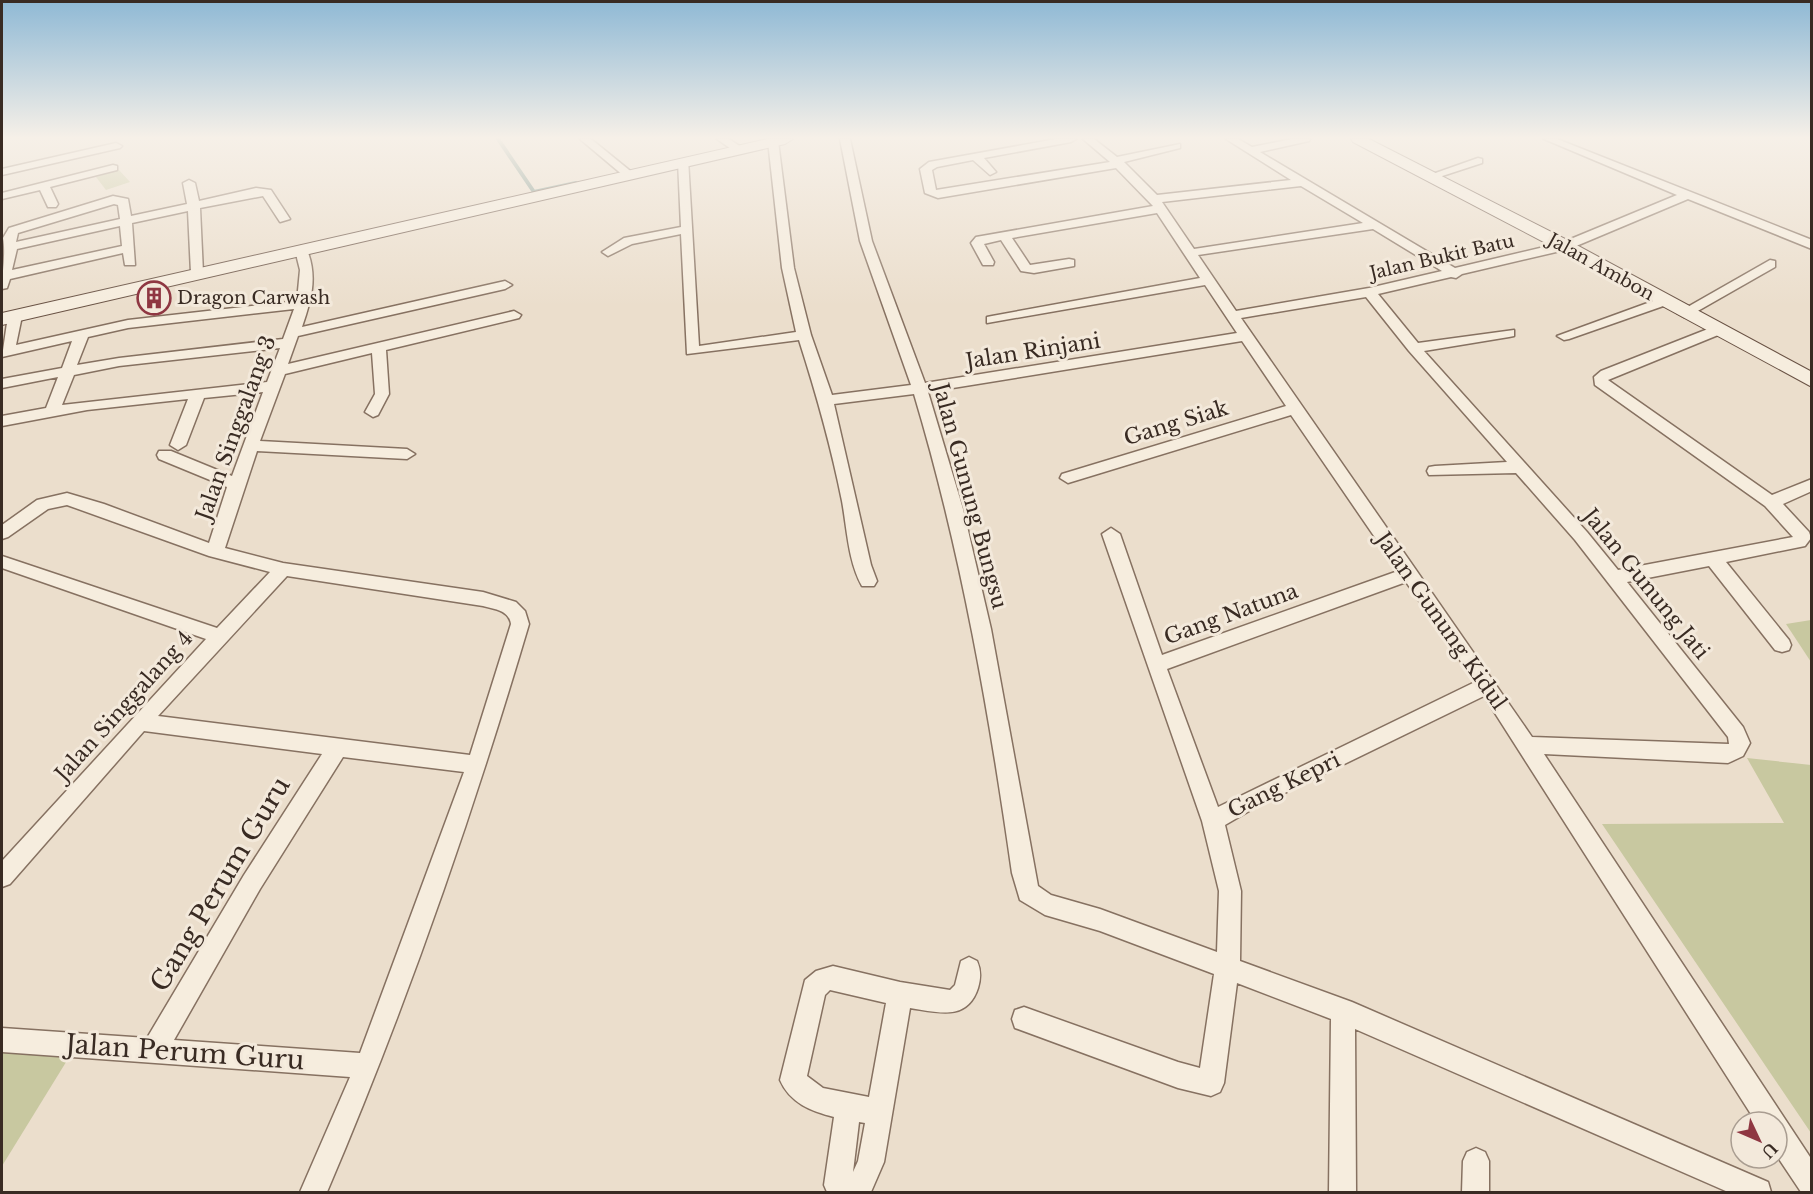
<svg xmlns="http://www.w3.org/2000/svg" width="1813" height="1194" font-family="'Libre Baskerville',serif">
  <rect width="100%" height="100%" fill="#ebdecc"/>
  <g fill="#c8c8a0">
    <path d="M119 170 130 182 106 190 96 177Z"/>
    <path d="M1811 620H1812L1811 662 1786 624Z"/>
    <path d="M1747 758 1811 765V1133L1602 824 1784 823Z"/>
    <path d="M2 1051 71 1054 2 1166Z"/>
  </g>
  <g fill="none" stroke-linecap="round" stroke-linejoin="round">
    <path stroke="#728e84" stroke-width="4" d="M498 139 534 192 576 183"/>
    <defs>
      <g id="street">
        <path d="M580 139H591L634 174 624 176Z"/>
        <path d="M717 139H729L744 149 734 151Z"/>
        <path d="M770 139 778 141 794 268 811 335 832 395 911 385 860 241 840 139H850L872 241 925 383 1237 333 1205 285 987 323V317L992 316 1200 278 1157 213 1012 238 1030 265 1069 259 1074 260V266L1034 273 1021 271 1001 240 984 244 994 262 993 265H983L971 243 976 237 1153 206 1116 168 938 198 925 193 920 169 929 162 1056 139H1076L1071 142 984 158 996 172 990 175 973 160 937 167 932 170 936 190 1110 162 1083 139H1094L1117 157 1180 144V148L1124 162 1157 195 1291 180 1226 139H1238L1252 147 1292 139H1310L1309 141 1260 152 1455 268 1561 243 1677 195 1544 139H1557L1812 240V249L1688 199 1569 249 1462 274 1456 278 1451 277 1378 294 1418 343 1514 330V336L1509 337 1424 351 1587 532 1618 570 1793 537 1765 506 1595 385 1594 377 1601 371 1713 327H1723V333L1608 380 1772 495 1812 479V491L1783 504 1809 532 1811 538 1805 546 1726 562 1789 640 1791 645 1789 650 1782 652 1775 650 1709 566 1627 582 1743 727 1750 743 1743 756 1728 763 1544 754 1812 1160V1192H1801L1777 1156V1122H1756L1484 696 1256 807 1225 825 1241 891 1240 961 1352 1002 1768 1182 1771 1192H1728L1355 1029 1356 1192H1329L1331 1019 1237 983 1224 1083 1220 1092 1211 1096 1178 1088 1015 1028 1012 1019 1015 1010 1024 1007 1178 1062 1200 1068 1214 974 1100 931 1045 915 1020 900 1012 873C989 711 961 551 914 394L834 404 871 565 877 581 874 586H862C848 561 847 528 842 501 831 446 816 393 799 340L687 354 681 234 632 244 608 256 602 252 624 238 681 227 678 161 688 159 699 346 796 332 782 268 768 141ZM1301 186 1363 223 1194 249 1162 202ZM1373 229 1442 271 1369 288 1236 311 1198 255ZM1366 297 1409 351 1507 462 1435 466 1429 467 1427 471 1429 475 1516 473 1575 540 1728 737 1729 744 1532 737 1241 318ZM1242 341 1286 406 1062 474 1060 478 1068 483 1291 415 1398 571 1162 655 1120 534 1111 528 1102 534 1202 821 1219 891 1217 952 1100 909 1051 895 1038 886 991 629 963 509 928 392ZM1406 582 1475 682 1218 807 1167 669Z"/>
        <path d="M116 143 122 146 120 148 2 175V169Z"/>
        <path d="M1478 158 1482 159V163L1433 179 1427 176Z"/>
        <path d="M113 165 117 166V170L50 187 58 204 56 207H48L40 190 2 199V193Z"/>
        <path d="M189 180 195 183 199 201 256 188 271 190 290 219 280 222 263 196 200 208 203 273 197 277 191 273 188 211 132 223 135 265H125L123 253 10 279 7 288 2 289C2 272 6 253 3 238L9 228 113 196 128 199 131 216 187 204 183 183ZM114 204 118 205 120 219 16 242 18 233ZM120 226 122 246 12 270 17 249Z"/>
        <path d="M301 246 307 250C318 277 311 301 302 327L505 281 512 285 505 289 298 336 288 364 514 311 521 315 519 318 386 350 389 394 378 415 373 417 365 412 375 394 372 353 285 374 260 441 407 449 415 454 407 459 257 451 225 548 283 563 483 592 516 602 525 611 529 624C472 817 406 1007 327 1192H300L350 1077 2 1052V1028L147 1038 244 875 322 754 144 731 10 884 2 887V861L206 639 2 568V556L217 628 270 572 209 556 67 505 48 509 8 537 2 539V525L37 500 67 493 104 504 209 543 227 487 159 459 157 455 159 451H171L232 476 263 392 204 398 186 445 178 450 170 445 188 399 87 410 2 426V416L46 408 58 377 2 388V379L62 368 72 341 2 357 8 316 15 312 22 316 16 345 128 320 297 301 300 270 295 250ZM294 309 283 339 119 358 77 365 88 337 128 328ZM280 348 267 382 62 405 74 375 119 366ZM287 576 483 606C494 609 509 610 511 624L470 755 158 716ZM343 757 464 772 360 1053 174 1040 260 889Z"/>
        <path d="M1770 260 1775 261V267L1689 316 1684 317 1677 313Z"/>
        <path d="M1664 297 1671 301 1669 304 1569 339 1564 340 1557 336Z"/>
        <path d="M969 957 977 961C981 970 981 978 978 988 967 1022 937 1012 910 1008L884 1162 871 1192H827L824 1185 834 1117C811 1111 790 1103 780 1080L805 980 816 971 833 966 900 982 950 990 955 985 961 961ZM830 990 886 1003 869 1097 823 1088 807 1076 825 995ZM859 1122 865 1123 858 1161 853 1172Z"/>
        <path d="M1476 1148 1485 1152 1489 1161V1192H1462L1463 1161 1467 1152Z"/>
      </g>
      <g id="secondary">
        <path d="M767 139H793L785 144 2 325V313Z"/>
        <path d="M1351 139H1369L1571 242 1812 372V387L1559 250 1353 142Z"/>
      </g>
    </defs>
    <use href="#street" stroke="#867161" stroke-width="3"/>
    <use href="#secondary" stroke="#695244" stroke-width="2"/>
    <use href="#street" fill="#f6edde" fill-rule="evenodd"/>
    <use href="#secondary" fill="#f6edde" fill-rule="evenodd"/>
  </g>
  <linearGradient id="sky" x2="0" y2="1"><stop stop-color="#8fb9d5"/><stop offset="0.45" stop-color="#f6f0e8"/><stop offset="1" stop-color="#f6f0e8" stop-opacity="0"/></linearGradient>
  <rect width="1813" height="306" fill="url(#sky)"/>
  <defs>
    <symbol id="building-ring" viewBox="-11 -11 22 22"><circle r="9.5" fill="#f3e9db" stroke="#8f3742" stroke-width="1.5"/><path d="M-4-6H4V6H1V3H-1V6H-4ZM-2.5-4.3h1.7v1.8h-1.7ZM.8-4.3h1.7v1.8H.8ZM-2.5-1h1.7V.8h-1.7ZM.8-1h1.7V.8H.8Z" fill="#8f3742"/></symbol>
  </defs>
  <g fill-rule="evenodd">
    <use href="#building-ring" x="135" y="279" width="38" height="38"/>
  </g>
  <g text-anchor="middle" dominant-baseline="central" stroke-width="6" stroke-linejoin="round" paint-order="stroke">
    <g font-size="18" fill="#392b23" stroke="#f3e9db">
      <text transform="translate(1442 257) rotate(-13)">Jalan Bukit Batu</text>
      <text transform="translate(1601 267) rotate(29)">Jalan Ambon</text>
    </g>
    <g font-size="18" fill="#392b23" stroke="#f3e9db" text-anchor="start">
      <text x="177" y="298">Dragon Carwash</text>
    </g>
    <g font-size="21" fill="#392b23" stroke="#f3e9db">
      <text transform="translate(1033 351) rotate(-9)">Jalan Rinjani</text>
      <text transform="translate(1176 423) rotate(-17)">Gang Siak</text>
      <text transform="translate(236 428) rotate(-70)">Jalan Singgalang 3</text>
      <text transform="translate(970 496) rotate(75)">Jalan Gunung Bungsu</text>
      <text transform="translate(1646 584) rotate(51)">Jalan Gunung Jati</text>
      <text transform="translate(1231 614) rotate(-20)">Gang Natuna</text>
      <text transform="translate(1441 621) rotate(55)">Jalan Gunung Kidul</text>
      <text transform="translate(124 706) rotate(-48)">Jalan Singgalang 4</text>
      <text transform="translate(1284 785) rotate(-26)">Gang Kepri</text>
    </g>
    <g font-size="26" fill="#392b23" stroke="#f3e9db">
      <text transform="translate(220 884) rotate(-59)">Gang Perum Guru</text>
      <text transform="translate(185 1052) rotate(4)">Jalan Perum Guru</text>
    </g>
  </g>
  <rect width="1813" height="1194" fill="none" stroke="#392b23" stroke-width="6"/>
  <g transform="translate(1759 1140) rotate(134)"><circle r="28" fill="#f3e9db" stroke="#a99d91" stroke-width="1.5"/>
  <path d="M0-4.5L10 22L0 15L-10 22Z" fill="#8f3742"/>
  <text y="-9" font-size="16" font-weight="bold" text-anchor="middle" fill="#392b23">U</text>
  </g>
</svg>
